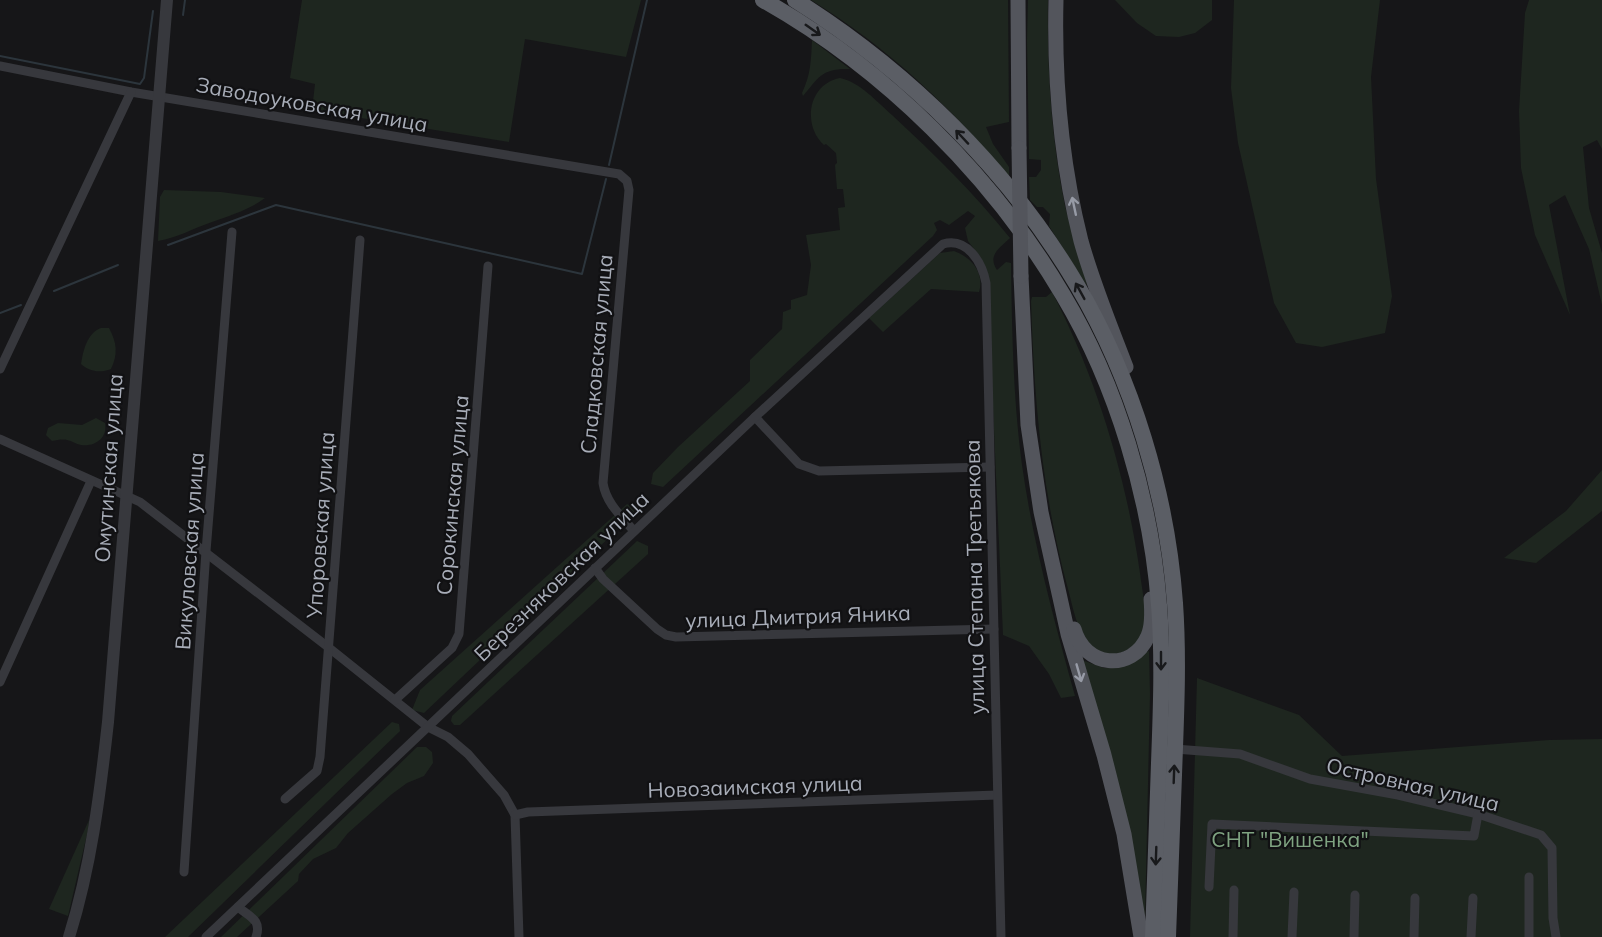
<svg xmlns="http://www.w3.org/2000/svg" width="1602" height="937" font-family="Mulish,sans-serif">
  <rect width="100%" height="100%" fill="#161618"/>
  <g fill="#1e261f">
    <path d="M302 0H641L626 57 525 39 509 142 312 110 315 84 290 78Z"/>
    <path d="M811 0H1008L1009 122 986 127 993 144 1009 167V177C951 107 889 48 811 0Z"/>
    <path d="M1028 0H1048C1047 69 1051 138 1065 206 1071 233 1083 259 1087 286L1049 226 1050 214 1043 207H1037L1030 200 1029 177H1036L1041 170V160L1029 159 1027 40Z"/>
    <path d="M1115 0H1212V20L1195 33 1179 37 1156 36 1137 23Z"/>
    <path d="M1234 0H1380L1371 77 1376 179 1392 296 1385 333 1322 347 1296 343 1274 303 1238 143 1231 88Z"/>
    <path d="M1529 0H1602V149L1597 140 1583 147 1589 208 1602 253V305L1589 249 1565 195 1549 205 1570 315 1535 235 1521 168 1519 111 1525 13Z"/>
    <path d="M812 40 850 69C822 68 819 77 803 96L802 93C811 74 811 60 812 40Z"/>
    <path d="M840 78C860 82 877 102 892 115 934 154 974 193 1010 238 1000 248 987 255 997 270L1006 262 1011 263C1012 330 1013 398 1022 465 1033 543 1054 620 1075 696L1061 698 1049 674 1029 646 1003 635 992 384 981 258 968 241 965 228 975 216 968 211 949 225 940 220 934 223 937 230 933 236 663 487 651 484 653 473 678 447 750 381V360L782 329 783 312 791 309V300L807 295 811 265 806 235 840 230 838 208 845 207 843 189H837L835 165 837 163 836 153 826 144 824 145C802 125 808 84 840 78Z"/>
    <path d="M164 190 221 192 265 198C249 210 231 215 212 222 194 228 177 238 158 241L160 197Z"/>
    <path d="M954 251C971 257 985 273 979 292L931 289 883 332 869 318 940 253Z"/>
    <path d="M1052 292C1097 379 1126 476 1140 573 1142 591 1148 614 1143 632 1140 641 1134 646 1125 651 1117 655 1103 656 1095 650 1078 638 1073 607 1068 589 1042 494 1034 399 1031 301L1032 297H1046Z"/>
    <path d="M101 328H109C117 343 118 354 111 369 100 373 90 372 81 364 83 351 87 333 101 328Z"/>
    <path d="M96 418 105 423C108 438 95 447 81 445 76 444 72 441 67 440 63 439 57 440 52 441L46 435 48 428 58 423 82 425Z"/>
    <path d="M1602 470V511L1536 563 1504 558 1566 511Z"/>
    <path d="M627 504 634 507 635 513 424 713 412 710 420 690Z"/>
    <path d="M637 541 648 546V554L460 725H454L451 721 452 716Z"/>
    <path d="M1149 651 1150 694 1145 920 1082 660 1104 668H1112Z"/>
    <path d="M1197 678 1299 715 1342 756 1549 740 1602 739V937H1190Z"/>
    <path d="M392 722 399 724 400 731 188 937H165Z"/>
    <path d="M417 747H426L432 752 433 763 424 776 407 783 392 794 348 833 336 848 313 859 299 874 298 881 237 937H221Z"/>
    <path d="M89 820 88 830 68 916 49 909Z"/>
  </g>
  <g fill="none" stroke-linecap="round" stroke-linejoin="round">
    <g stroke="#2c353c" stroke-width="2">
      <path d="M183 15 185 0"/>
      <path d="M0 56 140 84 144 78 153 11"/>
      <path d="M609 165 647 0"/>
      <path d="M168 245 276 205 582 274 606 179"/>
      <path d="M54 291 118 265"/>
      <path d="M0 313 21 305"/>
    </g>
    <g stroke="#37383d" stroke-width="9">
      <path d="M0 66 131 92 619 174 627 181 629 190 603 483C606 503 621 516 634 531"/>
      <path d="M0 369 131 92"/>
      <path d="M755 417 799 464 819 471 990 467"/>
      <path d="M0 439 140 502 328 647 428 727 448 737 468 754 504 795 515 815 519 937"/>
      <path d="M595 568 603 579 657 629 666 635 676 637 994 629"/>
      <path d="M0 682 91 481"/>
      <path d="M395 700 452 648 459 634 488 266"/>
      <path d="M1175 749 1240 754 1310 779 1398 795 1478 814 1541 835 1552 848 1553 918 1556 937"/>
      <path d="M285 799 317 771 320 757 360 240"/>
      <path d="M515 815 528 812 997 795"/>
      <path d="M184 872 206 551 232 232"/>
      <path d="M1209 887 1212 824 1474 836 1478 814"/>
      <path d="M238 907C250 917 262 920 256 937"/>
      <path d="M206 937 755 417 943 244C967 237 982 262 986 283L1001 937"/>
      <path d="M1233 937 1234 890"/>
      <path d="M1292 937 1294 892"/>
      <path d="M1354 937 1355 895"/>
      <path d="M1414 937 1415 898"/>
      <path d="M1471 937 1473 898"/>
      <path d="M1529 937V877"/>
    </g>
    <path stroke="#37383d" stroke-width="12" d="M69 937C91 867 100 794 108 722L167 0"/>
    <g stroke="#53555c" stroke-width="15">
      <path d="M1018 0 1019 148"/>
      <path d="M1056 0C1054 81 1061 162 1081 241 1093 284 1110 325 1126 367"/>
      <path d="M1021 276 1028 425 1041 512 1068 634 1104 755 1124 834 1141 937"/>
      <path d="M1074 629C1084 667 1132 673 1148 636 1153 625 1152 611 1151 599"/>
    </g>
    <g stroke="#5b5e65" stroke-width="16">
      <path d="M763 0C884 68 993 176 1063 295 1117 385 1151 500 1159 605 1163 657 1161 710 1159 763 1157 821 1155 879 1153 937"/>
      <path d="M795 0C908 71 1009 170 1077 285 1133 380 1167 494 1175 603 1179 660 1176 718 1174 775 1172 829 1170 883 1168 937"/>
    </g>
    <path stroke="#53555c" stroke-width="15" d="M1019 148 1021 276"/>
  </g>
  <defs><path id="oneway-shaft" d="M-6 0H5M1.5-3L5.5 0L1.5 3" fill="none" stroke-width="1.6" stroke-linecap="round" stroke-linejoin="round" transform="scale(1.5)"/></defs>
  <g stroke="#18191b">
    <use href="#oneway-shaft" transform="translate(813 30) rotate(35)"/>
    <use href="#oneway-shaft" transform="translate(962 137) rotate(-133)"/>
    <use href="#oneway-shaft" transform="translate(1080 291) rotate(-119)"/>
    <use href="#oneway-shaft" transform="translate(1161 661) rotate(90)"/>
    <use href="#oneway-shaft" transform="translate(1174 774) rotate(-88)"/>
    <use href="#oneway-shaft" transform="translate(1156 856) rotate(92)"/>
  </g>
  <g stroke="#979ba6">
    <use href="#oneway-shaft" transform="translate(1074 206) rotate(-102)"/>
    <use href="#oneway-shaft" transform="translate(1079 673) rotate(74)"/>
  </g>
  <g text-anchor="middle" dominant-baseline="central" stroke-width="4.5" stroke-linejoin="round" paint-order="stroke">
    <g font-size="21" fill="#a8adb8" stroke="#111113">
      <text transform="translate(312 104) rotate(10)">Заводоуковская улица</text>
      <text transform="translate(596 354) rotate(-85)">Сладковская улица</text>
      <text transform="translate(108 468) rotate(-86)">Омутинская улица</text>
      <text transform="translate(452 495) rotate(-85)">Сорокинская улица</text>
      <text transform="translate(320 525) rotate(-86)">Упоровская улица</text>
      <text transform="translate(189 551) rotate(-86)">Викуловская улица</text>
      <text transform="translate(561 576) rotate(-44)">Березняковская улица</text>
      <text transform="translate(974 577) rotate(-91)">улица Степана Третьякова</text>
      <text transform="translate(798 616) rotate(-2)">улица Дмитрия Яника</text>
      <text transform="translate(1413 784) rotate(13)">Островная улица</text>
      <text transform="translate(755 786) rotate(-2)">Новозаимская улица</text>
    </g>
    <g font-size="21" fill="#7fa381" stroke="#111113">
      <text x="1290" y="839">СНТ "Вишенка"</text>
    </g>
  </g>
</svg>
